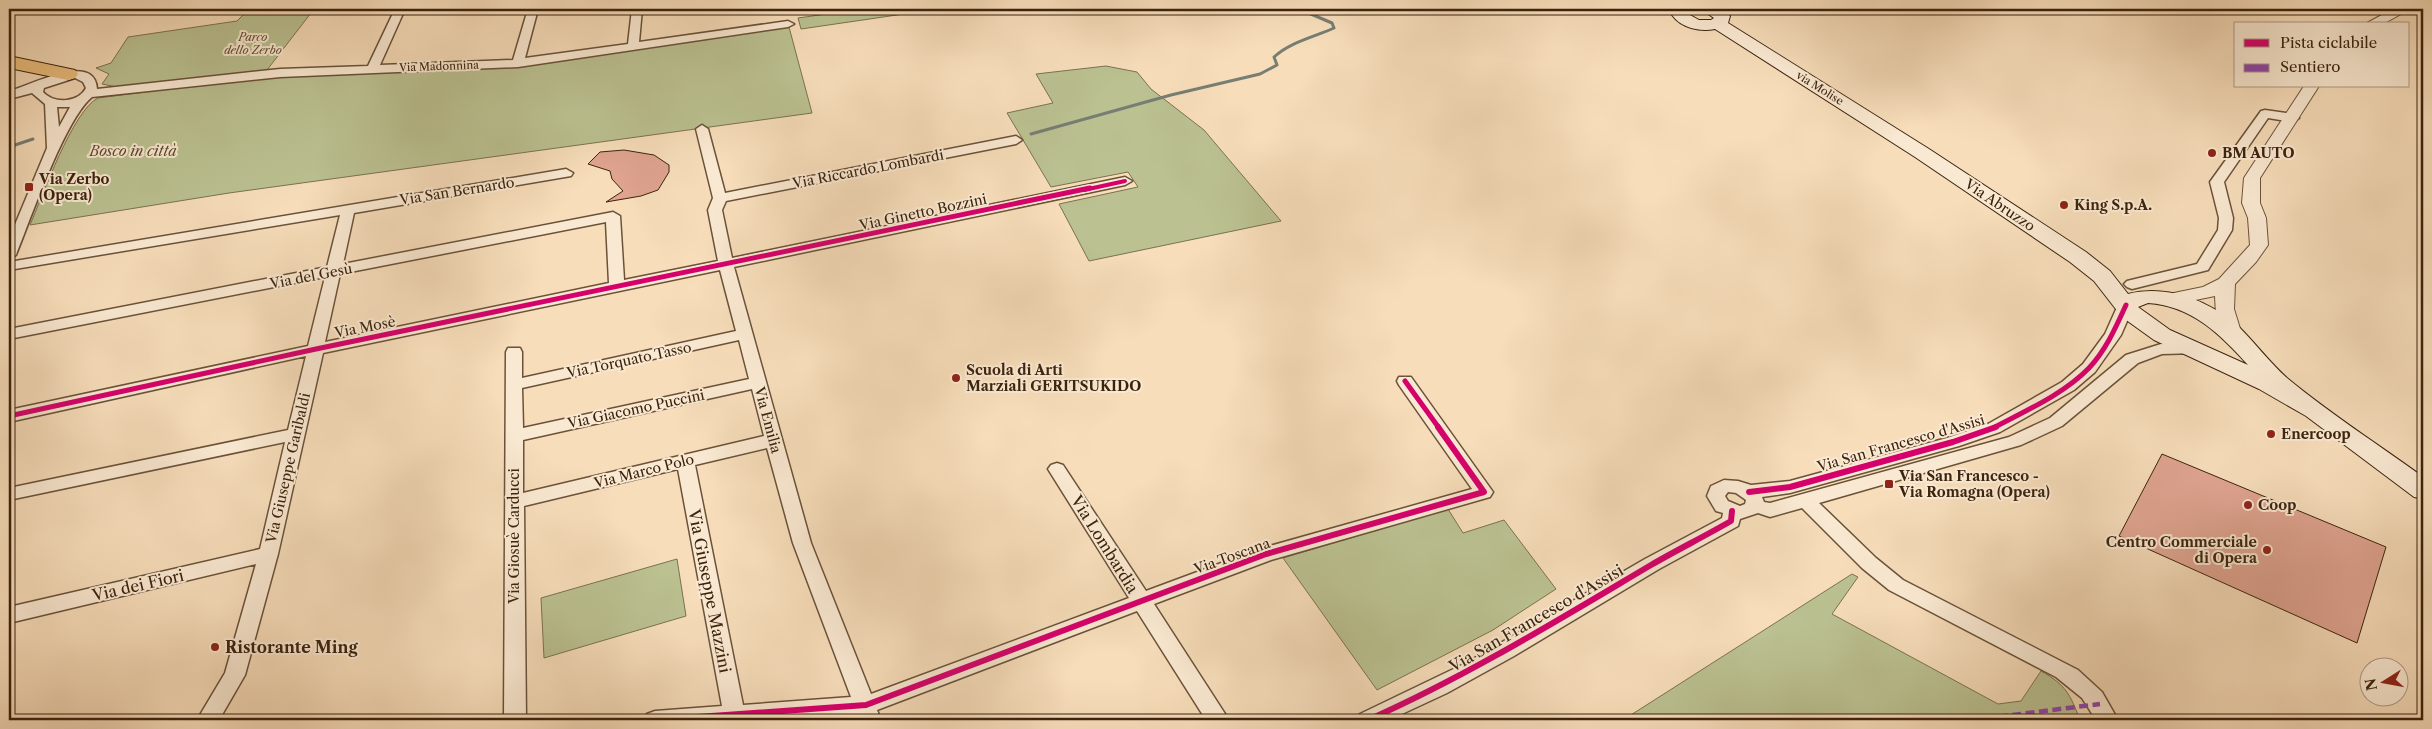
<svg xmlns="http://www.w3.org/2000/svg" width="2432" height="729" font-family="'Libre Caslon Text',serif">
  <rect width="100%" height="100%" fill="#f7ddba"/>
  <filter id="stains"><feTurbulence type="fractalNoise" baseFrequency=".004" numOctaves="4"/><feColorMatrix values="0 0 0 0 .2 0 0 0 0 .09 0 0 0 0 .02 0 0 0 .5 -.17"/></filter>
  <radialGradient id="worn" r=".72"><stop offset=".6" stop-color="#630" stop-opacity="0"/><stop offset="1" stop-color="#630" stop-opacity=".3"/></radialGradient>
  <g fill="#bbc191" stroke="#7b7250">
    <path d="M249 9H314L267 70 117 87 102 84 109 74 96 68 111 63 128 37 237 21Z"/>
    <path d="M861 9H938L801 29 798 18Z"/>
    <path d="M789 27 812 113 229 193 30 225C42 197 73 110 98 98L277 75 510 66Z"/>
    <path d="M1106 66 1137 72 1151 89 1204 130 1281 221 1089 261 1059 204 1138 187 1128 172 1051 187 1007 113 1053 103 1036 74Z"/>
    <path d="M1448 509 1463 533 1504 520 1556 589 1493 630 1377 690 1283 558Z"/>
    <path d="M677 559 686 616 544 658 541 598Z"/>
    <path d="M1852 574 1858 577 1832 614 1998 704 2021 701 2041 671C2066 685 2070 694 2080 720H1623Z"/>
  </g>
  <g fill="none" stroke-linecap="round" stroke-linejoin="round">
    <g stroke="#777e73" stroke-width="3">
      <path d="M1031 134 1171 95 1260 74 1277 65 1274 57C1290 42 1314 37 1334 28L1332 23 1299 9"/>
      <path d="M9 147 33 139"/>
    </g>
  </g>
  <g fill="#e0a491" stroke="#3b230e">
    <path d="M624 150 654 155 669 165V172L658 190 641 196 606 202 623 191 612 179 610 171 588 164 600 152Z"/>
    <path d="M2162 454 2386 547 2357 643 2119 536Z"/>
  </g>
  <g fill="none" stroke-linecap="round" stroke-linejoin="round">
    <defs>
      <g id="minor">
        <path d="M395 9H405L380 65 513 60 528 9H538L525 58 628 44 632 9H642L639 42 788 21 794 24 788 27 518 67 280 77 92 97C65 119 31 218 16 255L9 259V239L47 148 45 104 32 93 9 99V91C28 87 95 50 97 89L280 69 368 66ZM75 78 83 82 86 88C78 103 54 104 43 92L44 88ZM57 107H70L59 127Z"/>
        <path d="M2265 110 2293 114 2299 118 2293 122 2268 118 2224 182 2233 218 2232 230 2208 270 2132 289 2127 287 2124 284 2127 281 2197 264 2218 230 2219 218 2210 182 2261 111Z"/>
        <path d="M702 125 708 129 725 193 1016 136 1022 140 1016 144 726 201 722 210 732 258 1125 177 1132 181 1125 185 734 267 811 543 871 694 1129 598 1048 469 1051 465 1057 463 1063 465 1146 591 1259 549 1472 489 1399 385 1397 381 1399 377H1411L1493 492 1490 497 1271 560 1154 604 1229 720H1206L1137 611 877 710 881 720H859L857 714 777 720H644L647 714 655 711 722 706 678 469 524 506 526 720H504L506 352 508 348H520L522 352V378L736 331 720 270 323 353 278 554 245 675 219 720H197L225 673 256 564 9 623V607L260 549 285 442 9 500V488L288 430 306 356 9 422V410L308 346 325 277 9 339V329L327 267 340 215 9 270V262L566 169 573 173 571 176 354 213 343 264 613 212 620 216 624 280 718 261 708 210 713 198 696 129ZM606 222 609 283 325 342 340 274ZM739 340 749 379 523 428 522 388ZM752 389 764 436 523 493V440ZM767 448 793 543 851 697 743 705 695 465Z"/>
        <path d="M2126 300 2134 305 2121 335 2095 372 2074 390 2000 432 1959 446 1790 493 1762 497 1764 502 1770 503 2009 437 2050 418 2126 355 2161 344 2199 345 2201 349 2199 353 2162 354 2138 363 2062 426 2021 445 1819 503 1876 558 1903 580 2078 670 2102 692 2118 720H2096L2082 698 2056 677 1889 590 1862 568 1802 508 1770 517 1758 513 1740 519 1738 526 1659 569 1514 656 1447 693 1389 720H1357L1360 714 1466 663 1645 559 1722 518 1723 513 1716 511 1707 496 1711 486 1724 480 1738 481 1751 485 1790 481 1947 438 1988 424 2062 382 2083 364 2105 334 2118 305ZM1728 492 1736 493 1746 500 1745 504 1740 506 1728 501 1725 496Z"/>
      </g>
      <g id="tertiary">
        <path d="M2393 9H2410L2383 24H2365Z"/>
        <path d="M2304 86H2319L2260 178V203L2266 218 2268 245 2256 262 2235 284 2234 309 2242 335 2239 339 2232 341 2225 339 2216 315 2215 296 2171 305 2164 303 2162 299 2164 295 2203 287 2219 279 2250 245 2248 218 2242 203 2244 178Z"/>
      </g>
      <path id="secondary" d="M1676 9H1692L1690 15 1699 20H1711L1714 18 1701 9C1712 9 1723 7 1730 16L1728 23 1929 149 2086 252 2110 271 2128 294C2167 284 2211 301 2240 328 2256 344 2270 363 2287 378 2329 413 2379 445 2423 477V499L2414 497 2306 416 2259 389 2154 340 2122 317 2094 281 2070 262 1915 157 1715 29C1700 32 1681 28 1672 15ZM2148 303C2192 306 2220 334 2248 365L2170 330 2138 307Z"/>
      <path id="trunk" d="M9 56 75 70 78 74 75 78 68 80 9 68Z"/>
    </defs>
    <use href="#minor" stroke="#6a5239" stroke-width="3"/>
    <use href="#tertiary" stroke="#6a5239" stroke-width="2"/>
    <use href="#secondary" stroke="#3b230e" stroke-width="2"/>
    <use href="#trunk" stroke="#3b230e" stroke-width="2"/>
    <use href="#minor" fill="#fae9d2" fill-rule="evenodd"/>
    <use href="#tertiary" fill="#fae9d2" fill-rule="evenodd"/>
    <use href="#secondary" fill="#fae9d2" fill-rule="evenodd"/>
    <use href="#trunk" fill="#ecbe7d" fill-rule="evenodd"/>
    <path stroke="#8e44ad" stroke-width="4.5" stroke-dasharray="9 4.5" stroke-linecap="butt" d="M1972 720 2100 704"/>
    <defs>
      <path id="cycleway-far2" d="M1084 190 1125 181"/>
      <g id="cycleway-far1">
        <path d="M1405 381 1439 428"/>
        <path d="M9 416 316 349 1090 188"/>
        <path d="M1993 428C2025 411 2064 394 2089 368 2106 350 2116 327 2126 305"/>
      </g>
      <g id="cycleway">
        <path d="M1749 492 1790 487 1953 442 1996 427"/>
        <path d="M655 720 866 705 1266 554 1484 492 1438 427"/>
        <path d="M1368 720C1467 676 1558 620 1651 565 1677 550 1705 536 1731 521L1732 511"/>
      </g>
    </defs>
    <use href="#cycleway-far2" stroke="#fae9d2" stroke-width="6"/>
    <use href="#cycleway-far1" stroke="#fae9d2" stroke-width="8"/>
    <use href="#cycleway" stroke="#fae9d2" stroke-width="9"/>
    <use href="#cycleway-far2" stroke="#d6006c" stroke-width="4"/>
    <use href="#cycleway-far1" stroke="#d6006c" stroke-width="5"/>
    <use href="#cycleway" stroke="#d6006c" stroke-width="6"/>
  </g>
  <g fill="#8f2418" stroke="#fae9d2" stroke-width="2">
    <circle cx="2212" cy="153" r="5"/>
    <rect x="24" y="182" width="10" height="10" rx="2.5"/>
    <circle cx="2064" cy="205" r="5"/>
    <circle cx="956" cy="378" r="5"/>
    <circle cx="2271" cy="434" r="5"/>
    <rect x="1884" y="479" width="10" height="10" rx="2.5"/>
    <circle cx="2248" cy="505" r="5"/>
    <circle cx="2267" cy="550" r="5"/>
    <circle cx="215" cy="647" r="5"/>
  </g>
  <g text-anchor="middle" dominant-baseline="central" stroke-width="4" stroke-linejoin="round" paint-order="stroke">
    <g font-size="11" font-style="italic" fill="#5b4a2f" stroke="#fae9d2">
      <text x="253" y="37">Parco<tspan x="253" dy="13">dello Zerbo</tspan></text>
    </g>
    <g font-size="11" fill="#3b230e" stroke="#fae9d2">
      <text transform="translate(439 66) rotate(-2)">Via Madonnina</text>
      <text transform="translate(1820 88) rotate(32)">via Molise</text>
    </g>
    <g font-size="14" font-style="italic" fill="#5b4a2f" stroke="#fae9d2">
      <text x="133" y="151">Bosco in città</text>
    </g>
    <g font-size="14" font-weight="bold" fill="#3b230e" stroke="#fae9d2" text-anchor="start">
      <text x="2222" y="153">BM AUTO</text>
      <text x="39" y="179">Via Zerbo<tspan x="39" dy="16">(Opera)</tspan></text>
      <text x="2074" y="205">King S.p.A.</text>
      <text x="966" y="370">Scuola di Arti<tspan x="966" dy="16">Marziali GERITSUKIDO</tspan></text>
      <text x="2281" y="434">Enercoop</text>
      <text x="1899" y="476">Via San Francesco -<tspan x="1899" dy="16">Via Romagna (Opera)</tspan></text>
      <text x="2258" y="505">Coop</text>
      <text x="2257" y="542" text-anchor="end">Centro Commerciale<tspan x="2257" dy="16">di Opera</tspan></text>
    </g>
    <g font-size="14" fill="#3b230e" stroke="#fae9d2">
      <text transform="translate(868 169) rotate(-11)">Via Riccardo Lombardi</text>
      <text transform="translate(457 191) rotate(-9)">Via San Bernardo</text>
      <text transform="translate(2000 205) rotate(34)">Via Abruzzo</text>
      <text transform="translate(923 212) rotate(-12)">Via Ginetto Bozzini</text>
      <text transform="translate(311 276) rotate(-11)">Via del Gesù</text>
      <text transform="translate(365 327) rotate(-11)">Via Mosè</text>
      <text transform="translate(629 360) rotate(-12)">Via Torquato Tasso</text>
      <text transform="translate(636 409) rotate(-12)">Via Giacomo Puccini</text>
      <text transform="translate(768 420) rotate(75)">Via Emilia</text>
      <text transform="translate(1901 443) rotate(-16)">Via San Francesco d'Assisi</text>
      <text transform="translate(288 468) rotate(-77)">Via Giuseppe Garibaldi</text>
      <text transform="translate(644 471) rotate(-14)">Via Marco Polo</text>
      <text transform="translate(514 536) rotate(-90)">Via Giosuè Carducci</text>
      <text transform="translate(1232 556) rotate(-20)">Via Toscana</text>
    </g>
    <g font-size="16" fill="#3b230e" stroke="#fae9d2">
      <text transform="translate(1105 544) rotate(58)">Via Lombardia</text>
      <text transform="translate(138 585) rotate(-13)">Via dei Fiori</text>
      <text transform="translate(710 591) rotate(79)">Via Giuseppe Mazzini</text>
      <text transform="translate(1536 618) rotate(-30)">Via San Francesco d'Assisi</text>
    </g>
    <g font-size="16" font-weight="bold" fill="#3b230e" stroke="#fae9d2" text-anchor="start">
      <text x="225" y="647">Ristorante Ming</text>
    </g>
  </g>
  <rect width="2432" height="729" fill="none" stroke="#f7ddba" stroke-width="30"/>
  <rect x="10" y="10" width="2412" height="709" fill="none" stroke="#3b230e" stroke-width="2.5"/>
  <rect x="15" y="15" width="2402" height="699" fill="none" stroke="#3b230e"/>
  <rect x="2234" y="22" width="175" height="65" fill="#fae9d2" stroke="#ae9a84"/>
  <rect x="2244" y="39" width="25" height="8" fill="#d6006c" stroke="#ae9a84"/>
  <text x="2280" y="48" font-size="15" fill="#3b230e">Pista ciclabile</text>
  <rect x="2244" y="64" width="25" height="8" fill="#8e44ad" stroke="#ae9a84"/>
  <text x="2280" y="72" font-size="15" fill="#3b230e">Sentiero</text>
  <g transform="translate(2384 682) rotate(259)"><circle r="24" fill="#fae9d2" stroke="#ae9a84"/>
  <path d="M0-4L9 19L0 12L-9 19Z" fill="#8f2418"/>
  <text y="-8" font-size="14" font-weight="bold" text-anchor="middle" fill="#3b230e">N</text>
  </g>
  <rect width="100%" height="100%" filter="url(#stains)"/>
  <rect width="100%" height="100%" fill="url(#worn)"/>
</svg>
